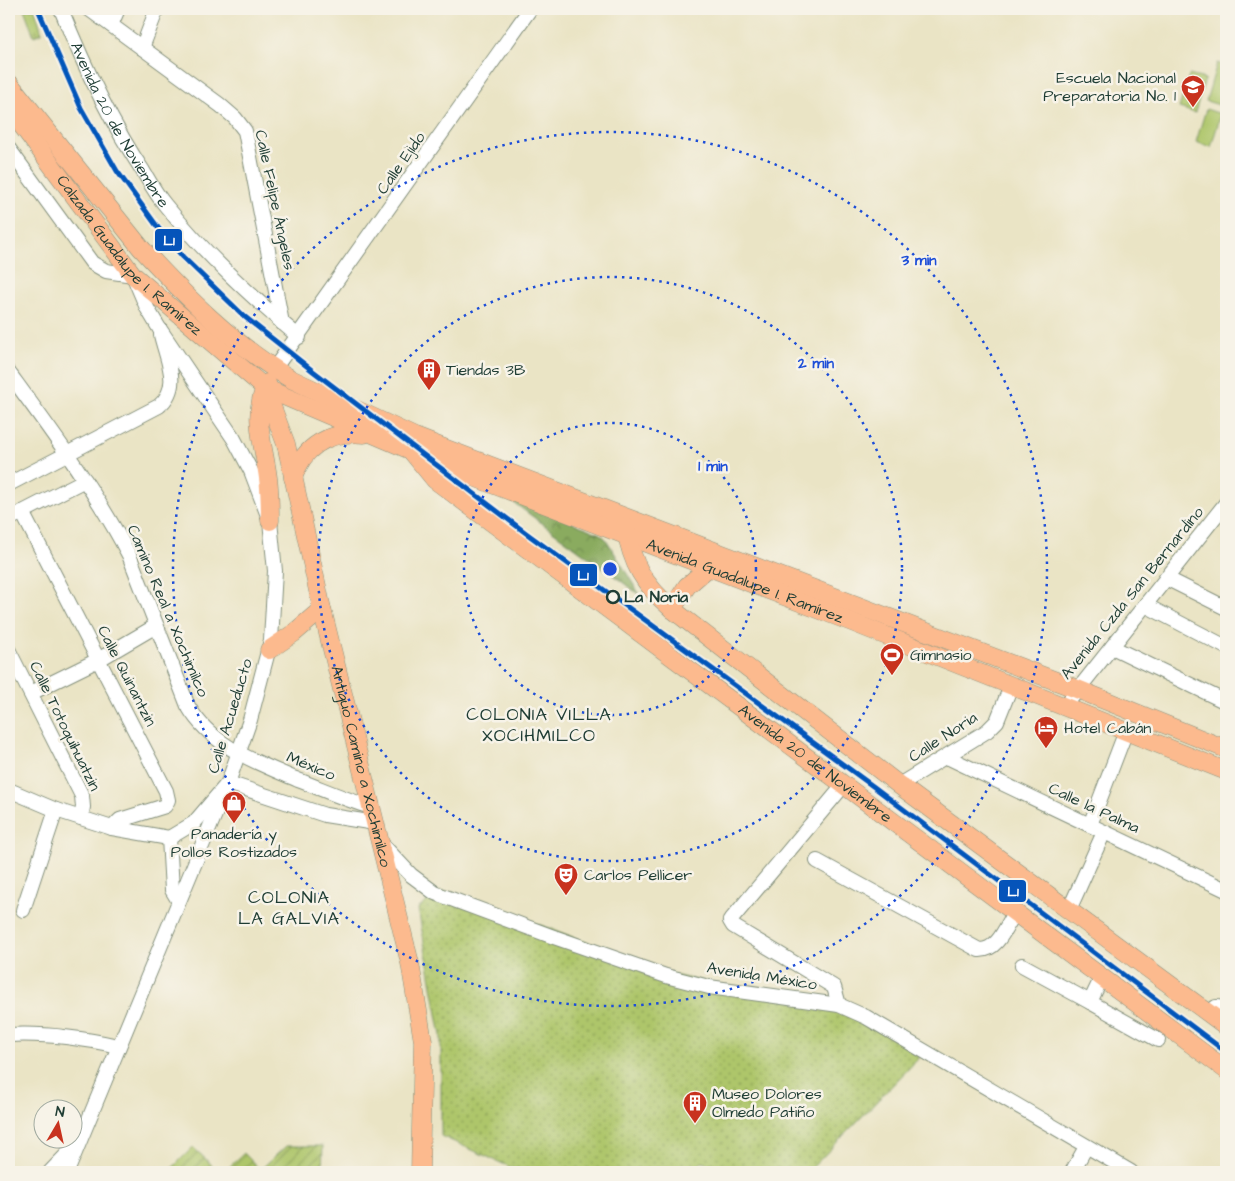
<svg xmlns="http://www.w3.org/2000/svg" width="1235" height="1181" font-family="'Architects Daughter',sans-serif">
  <defs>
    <pattern id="grass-tufts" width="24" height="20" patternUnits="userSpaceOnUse" patternTransform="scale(1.25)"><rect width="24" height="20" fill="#aec66b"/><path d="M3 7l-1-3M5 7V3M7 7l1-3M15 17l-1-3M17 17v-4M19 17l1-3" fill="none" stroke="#8da259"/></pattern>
    <pattern id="forest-crowns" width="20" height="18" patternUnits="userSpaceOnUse" patternTransform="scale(1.25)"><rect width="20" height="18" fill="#8aab5f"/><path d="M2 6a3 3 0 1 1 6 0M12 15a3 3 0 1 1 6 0" fill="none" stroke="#708c4f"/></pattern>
    <pattern id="park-dots" width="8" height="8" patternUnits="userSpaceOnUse" patternTransform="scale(1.25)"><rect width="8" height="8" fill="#aec66b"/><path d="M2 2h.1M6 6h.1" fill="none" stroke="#8da259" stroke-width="1.8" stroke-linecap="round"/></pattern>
    <pattern id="garden-furrows" width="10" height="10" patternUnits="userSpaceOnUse" patternTransform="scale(1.25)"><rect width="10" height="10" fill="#aec66b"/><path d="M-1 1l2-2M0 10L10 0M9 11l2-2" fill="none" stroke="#8da259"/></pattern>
  </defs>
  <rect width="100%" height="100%" fill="#f7f3e8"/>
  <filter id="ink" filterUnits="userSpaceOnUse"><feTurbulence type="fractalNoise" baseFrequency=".02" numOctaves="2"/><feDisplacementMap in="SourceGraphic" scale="10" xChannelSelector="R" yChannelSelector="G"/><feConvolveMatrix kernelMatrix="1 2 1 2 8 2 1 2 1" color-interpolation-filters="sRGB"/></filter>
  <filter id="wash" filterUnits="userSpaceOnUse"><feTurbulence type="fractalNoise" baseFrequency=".0096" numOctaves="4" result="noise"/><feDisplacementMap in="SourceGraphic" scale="20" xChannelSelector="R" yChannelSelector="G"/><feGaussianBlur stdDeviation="1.12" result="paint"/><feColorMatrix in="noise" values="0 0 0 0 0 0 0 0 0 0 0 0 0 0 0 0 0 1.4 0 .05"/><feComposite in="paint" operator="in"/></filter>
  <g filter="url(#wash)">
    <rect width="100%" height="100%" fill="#eae4c5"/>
    <path fill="url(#grass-tufts)" stroke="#668250" d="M24 9H35L42 33 34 36Z"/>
    <path fill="url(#forest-crowns)" stroke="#54744a" d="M499 492 600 534 606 539 640 595Z"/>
    <path fill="url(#park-dots)" stroke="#668250" d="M440 891 552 929 669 974 866 1016 920 1057 808 1172H735L702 1162 692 1172H521L441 1136V1036L418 909Z"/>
    <g fill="url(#garden-furrows)" stroke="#668250">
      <path d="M286 1146H323L322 1172H224L244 1153 260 1170Z"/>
      <path d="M193 1147 195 1149 219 1172H168Z"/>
    </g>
    <g fill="#aec66b" stroke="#668250">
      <path d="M1217 63 1226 66V107L1206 101Z"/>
      <path d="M1189 75 1205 79 1195 113 1179 108Z"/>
      <path d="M1206 109 1221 114 1211 147 1196 142Z"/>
    </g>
  </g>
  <g filter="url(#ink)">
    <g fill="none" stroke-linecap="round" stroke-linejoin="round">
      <defs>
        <g id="minor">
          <path id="s1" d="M61 9C84 66 109 120 143 171 150 183 157 196 166 206 206 255 251 296 299 337"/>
          <path d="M89 9 220 105 235 118 245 131 282 323"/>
          <path d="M111 25 118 9"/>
          <path d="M142 48 157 9"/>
          <path d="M9 149 92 263 106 271 133 275 147 308 159 328 234 439 251 471 270 521 275 571 271 640 250 720 228 783 67 1172"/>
          <path d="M274 369 530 9"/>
          <path d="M9 373C52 432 95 490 129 555L188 706C212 747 256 762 298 780 322 789 346 800 371 807"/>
          <path d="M9 484 159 406C182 386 167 361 161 335"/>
          <path d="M22 512 166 791 168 800 165 806 120 820 112 828"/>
          <path d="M9 519 85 480"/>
          <path d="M1166 578 1226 608"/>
          <path d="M1145 605 1226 647"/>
          <path d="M1112 647 1226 702"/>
          <path d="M9 651 82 796 83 807 81 818"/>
          <path d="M31 693 98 660 156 626"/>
          <path d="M1065 706 1226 503"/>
          <path d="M947 757 1226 890"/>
          <path d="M899 785 987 731 997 721 1011 686"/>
          <path d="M9 790 56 810 112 828 169 838 194 823 228 783 325 815 375 823"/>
          <path d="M1090 825 1126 731"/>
          <path d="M169 838 172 890 178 900"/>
          <path d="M380 842 411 875 435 893 551 936 666 976 709 987 839 1005 866 1017 1131 1172"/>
          <path d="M817 861 979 950C998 951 1006 926 1015 912"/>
          <path d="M23 910 56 810"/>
          <path d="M1069 910 1104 832"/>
          <path d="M1022 965 1090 1002 1102 977"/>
          <path d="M1090 1002 1158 1040"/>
          <path d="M839 1005 834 987 733 926 730 921 843 786"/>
          <path d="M1208 1013 1216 1007 1226 1008"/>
          <path d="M9 1035C46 1033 81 1038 118 1046"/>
          <path d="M50 1172 74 1147"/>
          <path d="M1072 1172 1086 1147"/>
        </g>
        <g id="major">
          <path d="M9 83 141 248C185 296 235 346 291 379L415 437 1077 689 1226 749"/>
          <path id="s2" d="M9 108 133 275 265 388 471 476 849 621 1226 771"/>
          <path d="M267 383C251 415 264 445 268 478 270 492 270 507 270 521"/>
          <path id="s3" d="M265 388 286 444 322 609 410 963 423 1041 420 1172"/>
          <path id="s4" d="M413 453 435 480 1226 1070"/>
          <path d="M293 478C304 445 330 431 364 434"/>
          <path d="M625 526C632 564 643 584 672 609L899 785 1226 1026"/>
          <path d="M672 609 687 586 709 567"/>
          <path d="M269 650 294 633 322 609"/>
        </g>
      </defs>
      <use href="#minor" stroke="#84907c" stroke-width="16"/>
      <use href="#major" stroke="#84907c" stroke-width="19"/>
      <use href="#minor" stroke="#fff" stroke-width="14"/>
      <use href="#major" stroke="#fcba8e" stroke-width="18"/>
      <defs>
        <path id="rail-1" d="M38 9 81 108 117 171 159 229 183 257 245 317 313 371 526 533 874 787 1226 1052"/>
      </defs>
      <use href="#rail-1" stroke="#f7f3e8" stroke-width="9"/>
      <use href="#rail-1" stroke="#0554ba" stroke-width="5"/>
    </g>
  </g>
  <g fill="none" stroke="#1d4ed8" stroke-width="2.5" stroke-dasharray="2.5 5">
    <circle cx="610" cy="569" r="146"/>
    <circle cx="610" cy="569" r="292"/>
    <circle cx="610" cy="569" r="437"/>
  </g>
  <defs>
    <symbol id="school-pin" viewBox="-11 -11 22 30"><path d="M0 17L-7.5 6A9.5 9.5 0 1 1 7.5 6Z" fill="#c8321e" stroke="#f7f3e8"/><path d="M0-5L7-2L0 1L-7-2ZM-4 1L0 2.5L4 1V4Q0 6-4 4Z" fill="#fff"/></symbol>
    <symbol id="building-pin" viewBox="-11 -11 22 30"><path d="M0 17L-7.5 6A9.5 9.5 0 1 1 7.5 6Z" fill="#c8321e" stroke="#f7f3e8"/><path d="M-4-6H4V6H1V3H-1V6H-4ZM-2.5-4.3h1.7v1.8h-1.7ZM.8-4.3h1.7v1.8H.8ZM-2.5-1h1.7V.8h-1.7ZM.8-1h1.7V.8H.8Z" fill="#fff"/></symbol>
    <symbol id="stadium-pin" viewBox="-11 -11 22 30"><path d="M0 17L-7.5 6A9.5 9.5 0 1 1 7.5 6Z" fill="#c8321e" stroke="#f7f3e8"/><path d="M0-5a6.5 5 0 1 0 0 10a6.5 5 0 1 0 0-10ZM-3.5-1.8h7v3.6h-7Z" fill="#fff"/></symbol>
    <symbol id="hotel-pin" viewBox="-11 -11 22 30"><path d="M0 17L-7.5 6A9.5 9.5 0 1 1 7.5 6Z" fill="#c8321e" stroke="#f7f3e8"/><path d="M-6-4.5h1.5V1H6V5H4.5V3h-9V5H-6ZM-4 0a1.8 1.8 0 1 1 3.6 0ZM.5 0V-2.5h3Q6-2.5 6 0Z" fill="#fff"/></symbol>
    <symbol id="shop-pin" viewBox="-11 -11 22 30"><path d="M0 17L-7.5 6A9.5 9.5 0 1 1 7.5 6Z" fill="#c8321e" stroke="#f7f3e8"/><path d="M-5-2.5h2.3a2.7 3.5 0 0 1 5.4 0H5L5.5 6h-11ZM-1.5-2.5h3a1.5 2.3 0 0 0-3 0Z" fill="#fff"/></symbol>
    <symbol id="theatre-pin" viewBox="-11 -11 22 30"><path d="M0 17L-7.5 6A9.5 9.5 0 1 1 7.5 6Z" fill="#c8321e" stroke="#f7f3e8"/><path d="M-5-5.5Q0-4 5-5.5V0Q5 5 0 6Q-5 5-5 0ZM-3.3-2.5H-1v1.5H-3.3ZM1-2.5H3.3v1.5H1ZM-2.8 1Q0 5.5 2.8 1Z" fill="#fff"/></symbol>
  </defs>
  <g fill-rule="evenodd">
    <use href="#school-pin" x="1179" y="73" width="28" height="38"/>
    <use href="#building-pin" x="415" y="356" width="28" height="38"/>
    <use href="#stadium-pin" x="878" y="641" width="28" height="38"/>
    <use href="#hotel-pin" x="1032" y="714" width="28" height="38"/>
    <use href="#shop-pin" x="220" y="789" width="28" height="38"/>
    <use href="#theatre-pin" x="552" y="861" width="28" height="38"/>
    <use href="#building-pin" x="681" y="1089" width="28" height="38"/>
  </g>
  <circle fill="#f7f3e8" stroke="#1f3d34" stroke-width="2.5" cx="613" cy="597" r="6"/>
  <g text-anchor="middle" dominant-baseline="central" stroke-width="5" stroke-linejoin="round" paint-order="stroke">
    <g font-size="16" fill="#1f3d34" stroke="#f7f3e8" text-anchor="start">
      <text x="1176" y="78" text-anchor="end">Escuela Nacional<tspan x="1176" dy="18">Preparatoria No. 1</tspan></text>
      <text x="446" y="370">Tiendas 3B</text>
      <text x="910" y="655">Gimnasio</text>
      <text x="1064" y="728">Hotel Cabán</text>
      <text x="234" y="834" text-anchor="middle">Panadería y<tspan x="234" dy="18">Pollos Rostizados</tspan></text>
      <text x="584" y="875">Carlos Pellicer</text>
      <text x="712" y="1094">Museo Dolores<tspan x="712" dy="18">Olmedo Patiño</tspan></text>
    </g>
    <g font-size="16" fill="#1f3d34" stroke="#f7f3e8">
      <text stroke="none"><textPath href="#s1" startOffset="130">Avenida 20 de Noviembre</textPath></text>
      <text transform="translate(401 163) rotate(-55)">Calle Ejido</text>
      <text transform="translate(275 200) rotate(78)">Calle Felipe Ángeles</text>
      <text stroke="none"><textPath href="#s2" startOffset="191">Calzada Guadalupe I. Ramírez</textPath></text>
      <text stroke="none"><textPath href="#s2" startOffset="899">Avenida Guadalupe I. Ramírez</textPath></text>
      <text transform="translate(1132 593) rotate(-51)">Avenida Czda San Bernardino</text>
      <text transform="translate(168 611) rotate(67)">Camino Real a Xochimilco</text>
      <text transform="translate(127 676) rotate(63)">Calle Quinantzin</text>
      <text transform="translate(230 716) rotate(-73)">Calle Acueducto</text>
      <text transform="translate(65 726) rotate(64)">Calle Totoquihuatzin</text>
      <text transform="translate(943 737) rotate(-33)">Calle Noria</text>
      <text stroke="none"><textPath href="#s4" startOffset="509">Avenida 20 de Noviembre</textPath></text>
      <text transform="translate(311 766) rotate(23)">México</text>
      <text stroke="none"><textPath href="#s3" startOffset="391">Antiguo Camino a Xochimilco</textPath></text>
      <text transform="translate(1094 808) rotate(25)">Calle la Palma</text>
      <text transform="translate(762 976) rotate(9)">Avenida México</text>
    </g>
    <g font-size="16" font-weight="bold" fill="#1f3d34" stroke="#f7f3e8" text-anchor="start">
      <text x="624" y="597">La Noria</text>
    </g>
    <g font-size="18" letter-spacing="1" fill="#1f3d34" stroke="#f7f3e8">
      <text x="539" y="714">COLONIA VILLA<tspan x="539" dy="21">XOCIHMILCO</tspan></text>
      <text x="289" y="897">COLONIA<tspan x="289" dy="21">LA GALVIA</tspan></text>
    </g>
  </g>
  <circle cx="610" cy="569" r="8" fill="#1d4ed8" stroke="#f7f3e8" stroke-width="2.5"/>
  <g font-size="15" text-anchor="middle" font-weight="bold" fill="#1d4ed8" stroke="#f7f3e8" stroke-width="5" stroke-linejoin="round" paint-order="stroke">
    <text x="919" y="265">3 min</text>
    <text x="816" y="368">2 min</text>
    <text x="713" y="471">1 min</text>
  </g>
  <g stroke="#f7f3e8" stroke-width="2">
    <rect x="154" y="228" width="29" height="24" rx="5" fill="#0554ba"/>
    <rect x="569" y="563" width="29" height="24" rx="5" fill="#0554ba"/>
    <rect x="998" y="879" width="29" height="24" rx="5" fill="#0554ba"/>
  </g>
  <g font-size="14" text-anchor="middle" font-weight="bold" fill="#fff">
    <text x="169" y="245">L1</text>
    <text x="583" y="580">L1</text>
    <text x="1013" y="896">L1</text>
  </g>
  <rect width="1235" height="1181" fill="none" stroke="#f7f3e8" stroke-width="30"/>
  <g transform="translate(58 1124) rotate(9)"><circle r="24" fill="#f7f3e8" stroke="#a1aaa0"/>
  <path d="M0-4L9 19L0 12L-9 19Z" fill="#c8321e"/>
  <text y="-8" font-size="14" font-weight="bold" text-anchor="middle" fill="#1f3d34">N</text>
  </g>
</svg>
